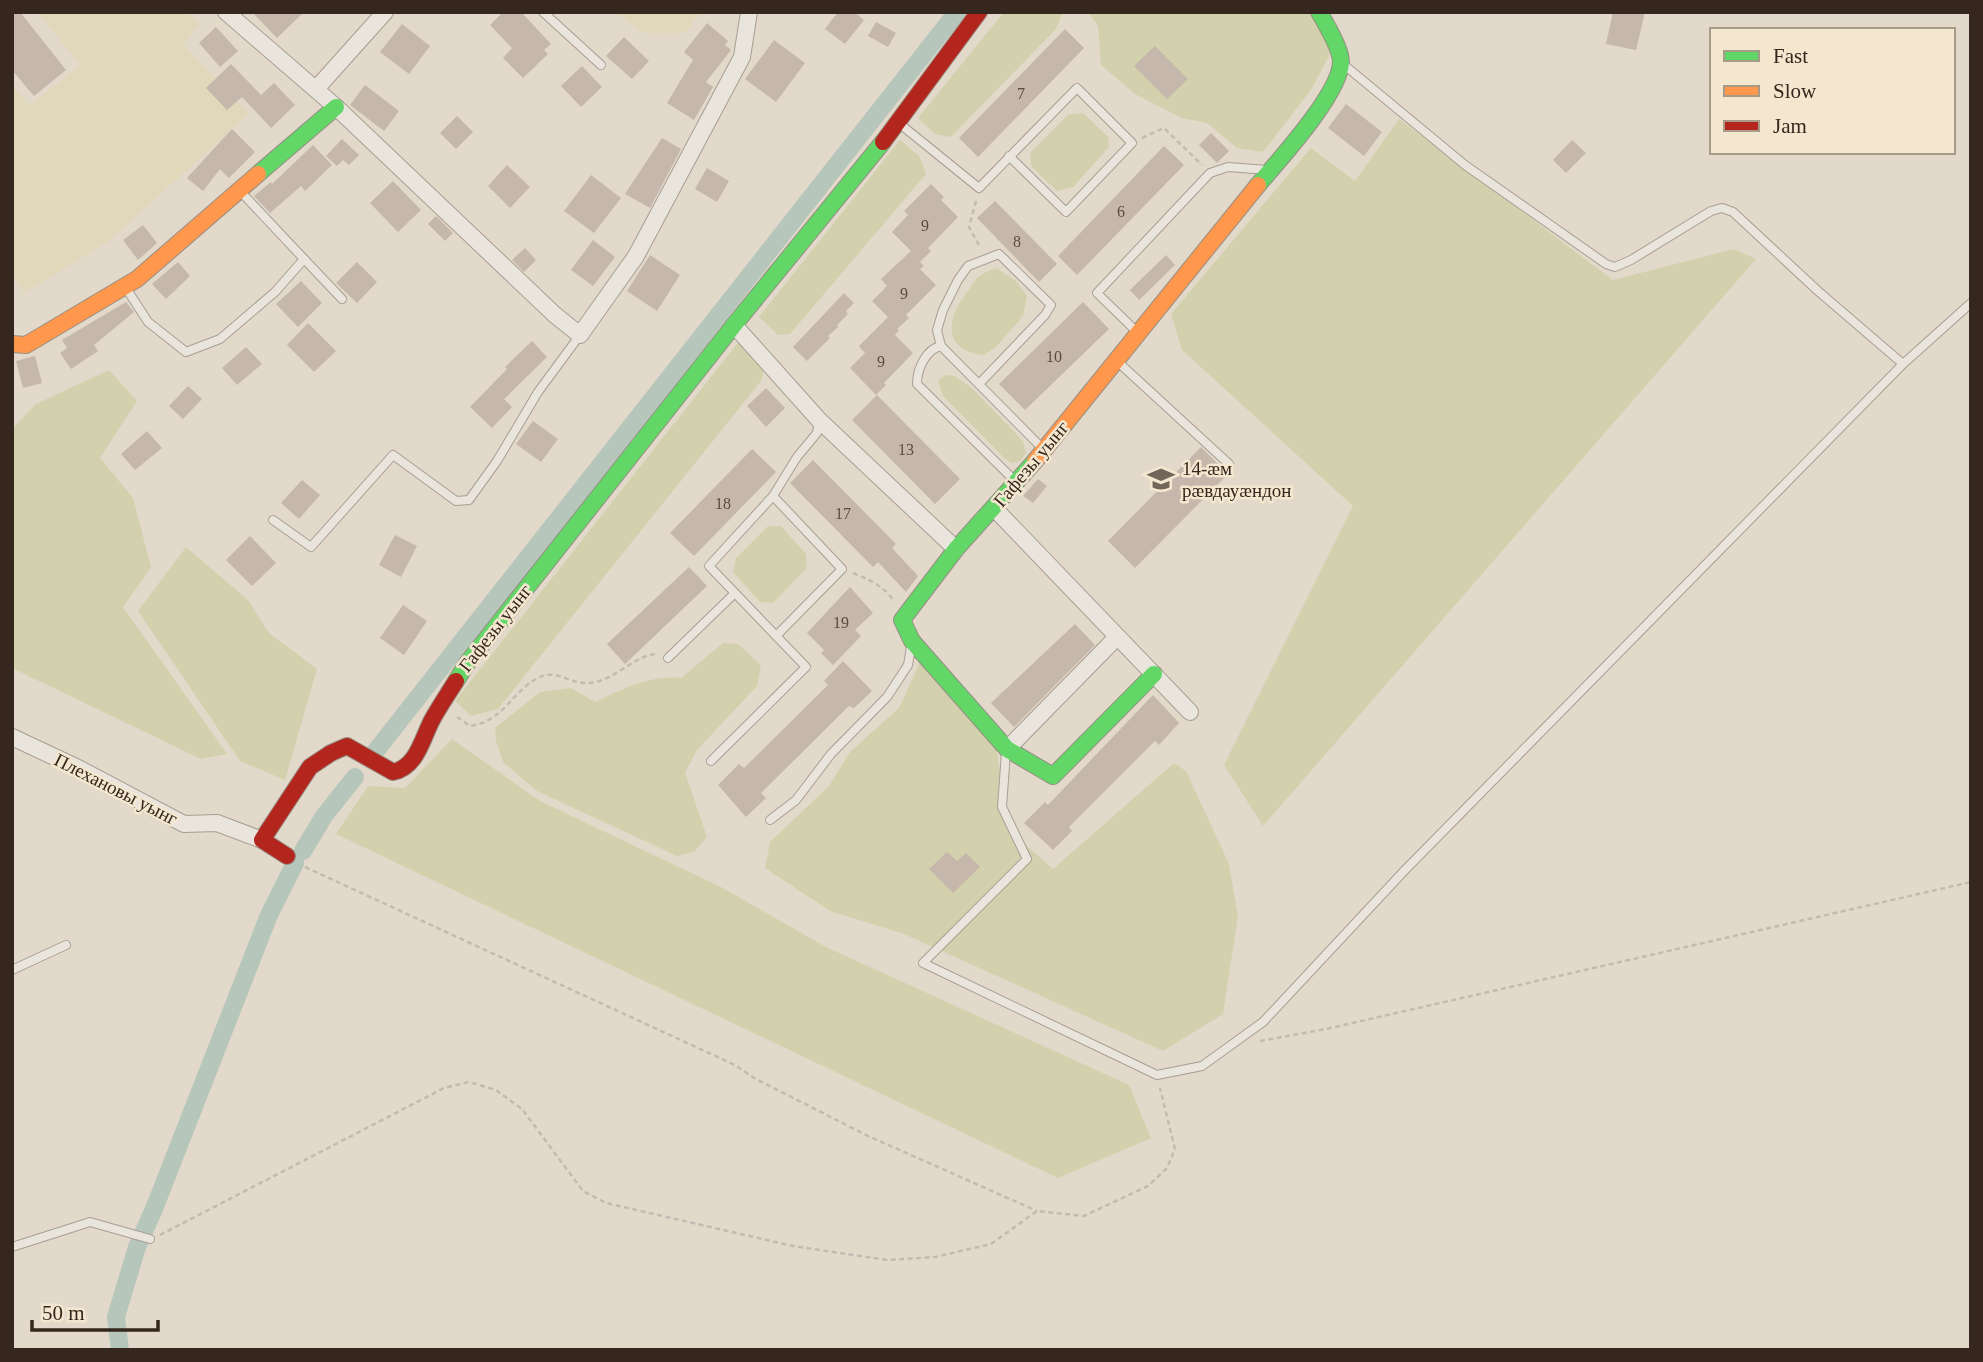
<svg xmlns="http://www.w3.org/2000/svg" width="1983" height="1362" font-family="'Times New Roman',serif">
  <rect width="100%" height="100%" fill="#e2d9ca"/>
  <g fill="#e1d7bb">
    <path d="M37 12 125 14 187 12 199 24 183 45 249 113 109 241 24 293 12 274V84L29 106 81 65Z"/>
    <path d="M615 12H700L685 33H644Z"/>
  </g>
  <g fill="#d3d1ad">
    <path d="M1004 12H1063L1056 29 951 137 935 134 918 118Z"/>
    <path d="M1088 12H1328L1330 54 1311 90 1263 152 1237 148 1207 123 1182 118 1135 94 1101 65 1098 26Z"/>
    <path d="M1083 113 1108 137 1109 147 1073 187 1057 191 1031 166 1030 153 1069 114Z"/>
    <path d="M1399 119 1613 280 1734 249 1756 259 1263 826 1224 765 1353 506 1182 350 1171 314 1311 148 1355 181Z"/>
    <path d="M900 140 919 156 926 174 790 334 778 335 759 317Z"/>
    <path d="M996 268 1016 281 1027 296 1023 316 997 346 984 355C942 351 946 319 967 292 971 287 975 278 981 275 985 272 991 270 996 268Z"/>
    <path d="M744 335 767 358 761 381 498 709 471 716 455 701Z"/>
    <path d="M109 370 137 401 100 458 133 498 151 567 123 607 227 754 201 759 12 668V429L36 404Z"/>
    <path d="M945 375 955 376 973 389 1023 441 1026 453 1020 461 1012 463 1004 458 943 396 938 381Z"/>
    <path d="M768 526H781L806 554 807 568 773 603 760 602 733 572 736 558Z"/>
    <path d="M186 547 248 600 269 633 317 669 285 780 240 761 138 611Z"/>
    <path d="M723 643 738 644 761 665 757 686 697 750 685 773 707 837 694 852 677 856 537 791 503 762 496 741 495 728 540 692 571 688 595 702C624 689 649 675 681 678Z"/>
    <path d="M920 662 993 730 1010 831 1053 869 1174 763 1186 771 1229 864 1238 916 1223 1014 1163 1051 904 934 830 911 765 868 770 842 829 786 850 752 899 708Z"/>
    <path d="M452 739 540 801 721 887 826 947 1129 1085 1151 1138 1058 1178 336 834 368 786 405 788Z"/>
  </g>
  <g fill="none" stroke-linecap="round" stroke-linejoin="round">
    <g stroke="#b6c6bb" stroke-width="18">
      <path d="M371 757 957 12"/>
      <path d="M303 851 324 816 355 777"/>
      <path d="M120 1350 116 1317 137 1247 154 1209 269 915 295 863"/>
    </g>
  </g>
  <g fill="#c5b7ab">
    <path d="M12 12H20L66 70 34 96 12 70Z"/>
    <path d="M252 12H304L277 38Z"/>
    <path d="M503 12H521L551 44 544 50 548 54 523 78 503 58 512 48 490 25Z"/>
    <path d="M838 12H854L864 20 845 44 825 29Z"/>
    <path d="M1613 12H1645L1636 50 1606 44Z"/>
    <path d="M876 22 896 33 888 47 868 36Z"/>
    <path d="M707 23 728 41 725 45 731 50 706 82 713 87 694 120 667 103 693 60 684 52Z"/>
    <path d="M402 24 430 46 409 74 380 52Z"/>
    <path d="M216 27 238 51 220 67 199 43Z"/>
    <path d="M1065 29 1084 48 978 157 959 138Z"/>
    <path d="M624 37 649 61 632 79 606 56Z"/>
    <path d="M774 40 805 63 776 102 745 79Z"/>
    <path d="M1155 46 1188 79 1167 99 1134 66Z"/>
    <path d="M231 64 261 95 274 83 295 105 271 128 242 97 227 110 206 88Z"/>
    <path d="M582 66 602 87 581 107 561 86Z"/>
    <path d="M365 85 399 111 384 131 350 105Z"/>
    <path d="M1346 104 1382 132 1364 156 1328 128Z"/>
    <path d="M457 116 473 132 456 149 440 133Z"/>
    <path d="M232 129 255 152 229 178 220 169 203 191 187 178Z"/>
    <path d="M1211 133 1229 151 1217 163 1199 145Z"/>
    <path d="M662 138 681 149 650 208 625 194Z"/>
    <path d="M342 139 359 155 349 165 343 160 337 166 326 156Z"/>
    <path d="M1572 140 1586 153 1566 173 1553 160Z"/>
    <path d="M313 145 332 165 305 191 301 186 270 213 254 196 271 182 272 184Z"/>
    <path d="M1164 146 1184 165 1077 275 1058 256Z"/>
    <path d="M507 165 530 187 510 208 488 186Z"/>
    <path d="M707 168 729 181 717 202 695 189Z"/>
    <path d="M591 175 621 198 594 233 564 211Z"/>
    <path d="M393 181 421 210 398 232 370 203Z"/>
    <path d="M931 184 944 197 941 200 958 217 928 248 931 251 920 262 924 266 920 269 936 285 906 315 909 318 897 329 899 330 895 335 913 353 884 383 886 385 876 395 850 368 865 353 859 346 888 317 872 301 887 286 881 279 911 251 892 232 908 215 904 211Z"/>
    <path d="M995 201 1057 264 1039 282 977 218Z"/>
    <path d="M436 216 453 233 445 241 428 224Z"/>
    <path d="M143 225 157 243 138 260 123 240Z"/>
    <path d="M593 240 615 257 593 286 571 270Z"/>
    <path d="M525 248 536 260 524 272 512 260Z"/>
    <path d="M650 255 680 275 657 311 627 291Z"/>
    <path d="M1166 255 1175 265 1139 300 1130 290Z"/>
    <path d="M178 262 190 276 166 299 152 284Z"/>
    <path d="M357 262 377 282 357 303 336 283Z"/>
    <path d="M301 281 322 303 298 327 276 304Z"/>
    <path d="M844 293 854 303 846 311 848 314 837 325 838 327 828 336 830 338 807 361 793 347Z"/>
    <path d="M126 302 134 312 94 345 98 351 71 369 60 353 67 348 62 340Z"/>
    <path d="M1083 302 1109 329 1025 410 999 384Z"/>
    <path d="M308 323 336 351 314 372 287 345Z"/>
    <path d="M532 341 547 357 504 399 512 407 492 428 470 407 507 369 505 367Z"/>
    <path d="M246 347 262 364 237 385 222 368Z"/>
    <path d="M35 356 42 383 23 388 16 361Z"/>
    <path d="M188 386 202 399 183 419 169 406Z"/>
    <path d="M766 388 785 408 766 427 747 406Z"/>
    <path d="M877 395 960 479 935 504 852 420Z"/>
    <path d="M533 421 558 439 541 462 516 444Z"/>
    <path d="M147 431 162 448 135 470 121 454Z"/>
    <path d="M1201 447 1228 474 1135 568 1108 541Z"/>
    <path d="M752 449 776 472 694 556 670 533Z"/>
    <path d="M813 460 896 544 892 548 918 576 906 592 878 562 873 567 790 483Z"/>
    <path d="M1038 479 1047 486 1033 503 1023 496Z"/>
    <path d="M302 480 320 495 299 519 281 503Z"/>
    <path d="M395 535 417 546 401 577 379 565Z"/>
    <path d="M250 536 276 563 252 586 226 560Z"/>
    <path d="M689 567 707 586 625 664 607 644Z"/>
    <path d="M850 587 873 613 855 630 861 636 833 665 821 653 824 650 807 633Z"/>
    <path d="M403 605 427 621 404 655 380 638Z"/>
    <path d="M1075 624 1095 645 1014 727 991 703Z"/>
    <path d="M843 661 872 691 854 708 849 706 761 793 766 798 746 817 718 785 739 764 744 768 828 685 824 681Z"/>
    <path d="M1153 695 1179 723 1159 745 1155 741 1069 827 1072 831 1053 850 1024 823 1045 802 1048 805Z"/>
    <path d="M947 852 957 861 966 853 980 867 953 893 929 869Z"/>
  </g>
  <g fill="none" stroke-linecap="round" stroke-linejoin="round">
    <defs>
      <g id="lane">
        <path d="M543 12 601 65"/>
        <path d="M1343 64 1465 165 1606 264 1615 267 1631 260 1711 211 1722 208 1733 212 1818 291 1903 364"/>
        <path d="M900 124 979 188 1077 88 1132 143 1066 212 1009 156"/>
        <path d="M304 259 342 299"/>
        <path d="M126 288 148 322 186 352 220 339 275 292 304 259 241 192"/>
        <path d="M1136 331 1097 293 1210 173 1228 167 1267 170"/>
        <path d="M941 346C926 349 917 369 917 384L1014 480"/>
        <path d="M1118 362 1229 464"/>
        <path d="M979 384 1045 315 1051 305 999 254 968 266 958 280 943 310 937 330 941 346 1043 449"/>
        <path d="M773 496 842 569 776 636"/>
        <path d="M273 520 311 547 393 455 456 501 469 500 497 461 538 392 580 335"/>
        <path d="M668 658 735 593"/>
        <path d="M1006 752 1002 807 1027 859 923 963 1157 1075 1202 1066 1263 1022 1405 870 1903 364 1971 303"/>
        <path d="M711 761 806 667 709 566 773 496 797 457 817 433 819 420"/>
        <path d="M770 820 796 800 831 754 887 697 908 665 911 647"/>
        <path d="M12 970 66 945"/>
        <path d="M12 1247 90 1222 150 1239"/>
      </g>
      <g id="street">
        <path d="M226 12 336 107 555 315 580 335 636 256 742 57 749 12"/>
        <path d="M316 89 385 12"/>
        <path d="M734 325 819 420 956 549"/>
        <path d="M994 508 1190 712"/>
        <path d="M12 737 80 769 184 824 217 823 262 840"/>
        <path d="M1007 749 1117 637"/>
      </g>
      <g id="fast">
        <path d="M258 174 336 107"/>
        <path d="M1258 185C1279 160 1340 94 1341 62 1341 49 1326 24 1319 12"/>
        <path d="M1035 461 956 549 902 620 912 641 1007 749 1053 776 1154 674"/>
        <path d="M456 681 468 662 734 325 883 142"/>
      </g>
      <g id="slow">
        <path d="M12 344 26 345 137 279 258 174"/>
        <path d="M1035 461 1258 185"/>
      </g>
      <g id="jam">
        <path d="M883 142 979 12"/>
        <path d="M287 856 262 840 310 767 331 753 347 746 393 772C417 767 422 739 432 720 439 707 448 694 456 681"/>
      </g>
    </defs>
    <use href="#lane" stroke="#a79e94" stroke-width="10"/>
    <use href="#street" stroke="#a79e94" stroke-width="18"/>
    <use href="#fast" stroke="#968e84" stroke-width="18"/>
    <use href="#slow" stroke="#968e84" stroke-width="18"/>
    <use href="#jam" stroke="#968e84" stroke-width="18"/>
    <g stroke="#c2bbb3" stroke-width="2.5" stroke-dasharray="5 3.5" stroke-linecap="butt">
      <path d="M1142 138 1164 128 1202 165"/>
      <path d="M976 201 969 227 980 247"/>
      <path d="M853 573C869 580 883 585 893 600"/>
      <path d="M457 717 470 726C505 721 512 690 540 677 555 669 571 684 587 683 613 683 631 657 655 654"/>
      <path d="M305 867 735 1065 754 1078 866 1135 1037 1211"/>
      <path d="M1260 1041 1326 1029 1971 882"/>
      <path d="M160 1235 444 1088 469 1082 496 1090 522 1109 583 1191 606 1203 793 1246 887 1260 935 1257 991 1244 1037 1211 1084 1216 1148 1186 1167 1168 1175 1149 1160 1088"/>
    </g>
    <use href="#lane" stroke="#eae5dc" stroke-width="8"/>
    <use href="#street" stroke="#eae5dc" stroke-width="16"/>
    <use href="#fast" stroke="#63d668" stroke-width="16"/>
    <use href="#slow" stroke="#ff974d" stroke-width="16"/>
    <use href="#jam" stroke="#b3261e" stroke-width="16"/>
  </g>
  <defs>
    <symbol id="school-bare" viewBox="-9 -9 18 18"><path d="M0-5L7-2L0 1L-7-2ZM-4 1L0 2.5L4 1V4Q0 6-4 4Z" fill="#72655a" stroke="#f4e7d0" stroke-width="2.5" paint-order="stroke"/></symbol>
  </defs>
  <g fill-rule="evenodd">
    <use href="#school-bare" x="1142" y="460" width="38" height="38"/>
  </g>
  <g text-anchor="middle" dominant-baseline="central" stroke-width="5" stroke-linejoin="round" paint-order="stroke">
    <g font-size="16" fill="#594b40">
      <text x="1021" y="93">7</text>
      <text x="1121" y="211">6</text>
      <text x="925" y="225">9</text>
      <text x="1017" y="241">8</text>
      <text x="904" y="293">9</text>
      <text x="1054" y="356">10</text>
      <text x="881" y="361">9</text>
      <text x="906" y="449">13</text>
      <text x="723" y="503">18</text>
      <text x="843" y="513">17</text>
      <text x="841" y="622">19</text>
    </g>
    <g font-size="19" fill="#35271d" stroke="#f4e7d0">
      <text transform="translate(1031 464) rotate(-50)">Гафезы уынг</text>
      <text transform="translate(495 628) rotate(-52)">Гафезы уынг</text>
      <text transform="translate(116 789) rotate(27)">Плехановы уынг</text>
    </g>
    <g font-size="19" fill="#35271d" stroke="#f4e7d0" text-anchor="start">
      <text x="1182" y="468">14-æм<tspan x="1182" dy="22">рӕвдауӕндон</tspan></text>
    </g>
  </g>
  <rect width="1983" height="1362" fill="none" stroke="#35271d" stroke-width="28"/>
  <rect x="1710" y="28" width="245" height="126" fill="#f4e7d0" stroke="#a89a88" stroke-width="2"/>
  <rect x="1724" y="51" width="35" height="10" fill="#63d668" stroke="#a89a88" stroke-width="2"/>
  <text x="1773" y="63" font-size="21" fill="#35271d">Fast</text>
  <rect x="1724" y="86" width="35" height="10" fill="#ff974d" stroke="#a89a88" stroke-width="2"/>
  <text x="1773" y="98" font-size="21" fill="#35271d">Slow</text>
  <rect x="1724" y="121" width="35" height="10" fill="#b3261e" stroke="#a89a88" stroke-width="2"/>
  <text x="1773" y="133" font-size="21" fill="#35271d">Jam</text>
  <path d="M32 1320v10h126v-10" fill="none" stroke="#35271d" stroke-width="3.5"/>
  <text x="42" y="1320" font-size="21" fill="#35271d" stroke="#f4e7d0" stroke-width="5" paint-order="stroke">50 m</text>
</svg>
